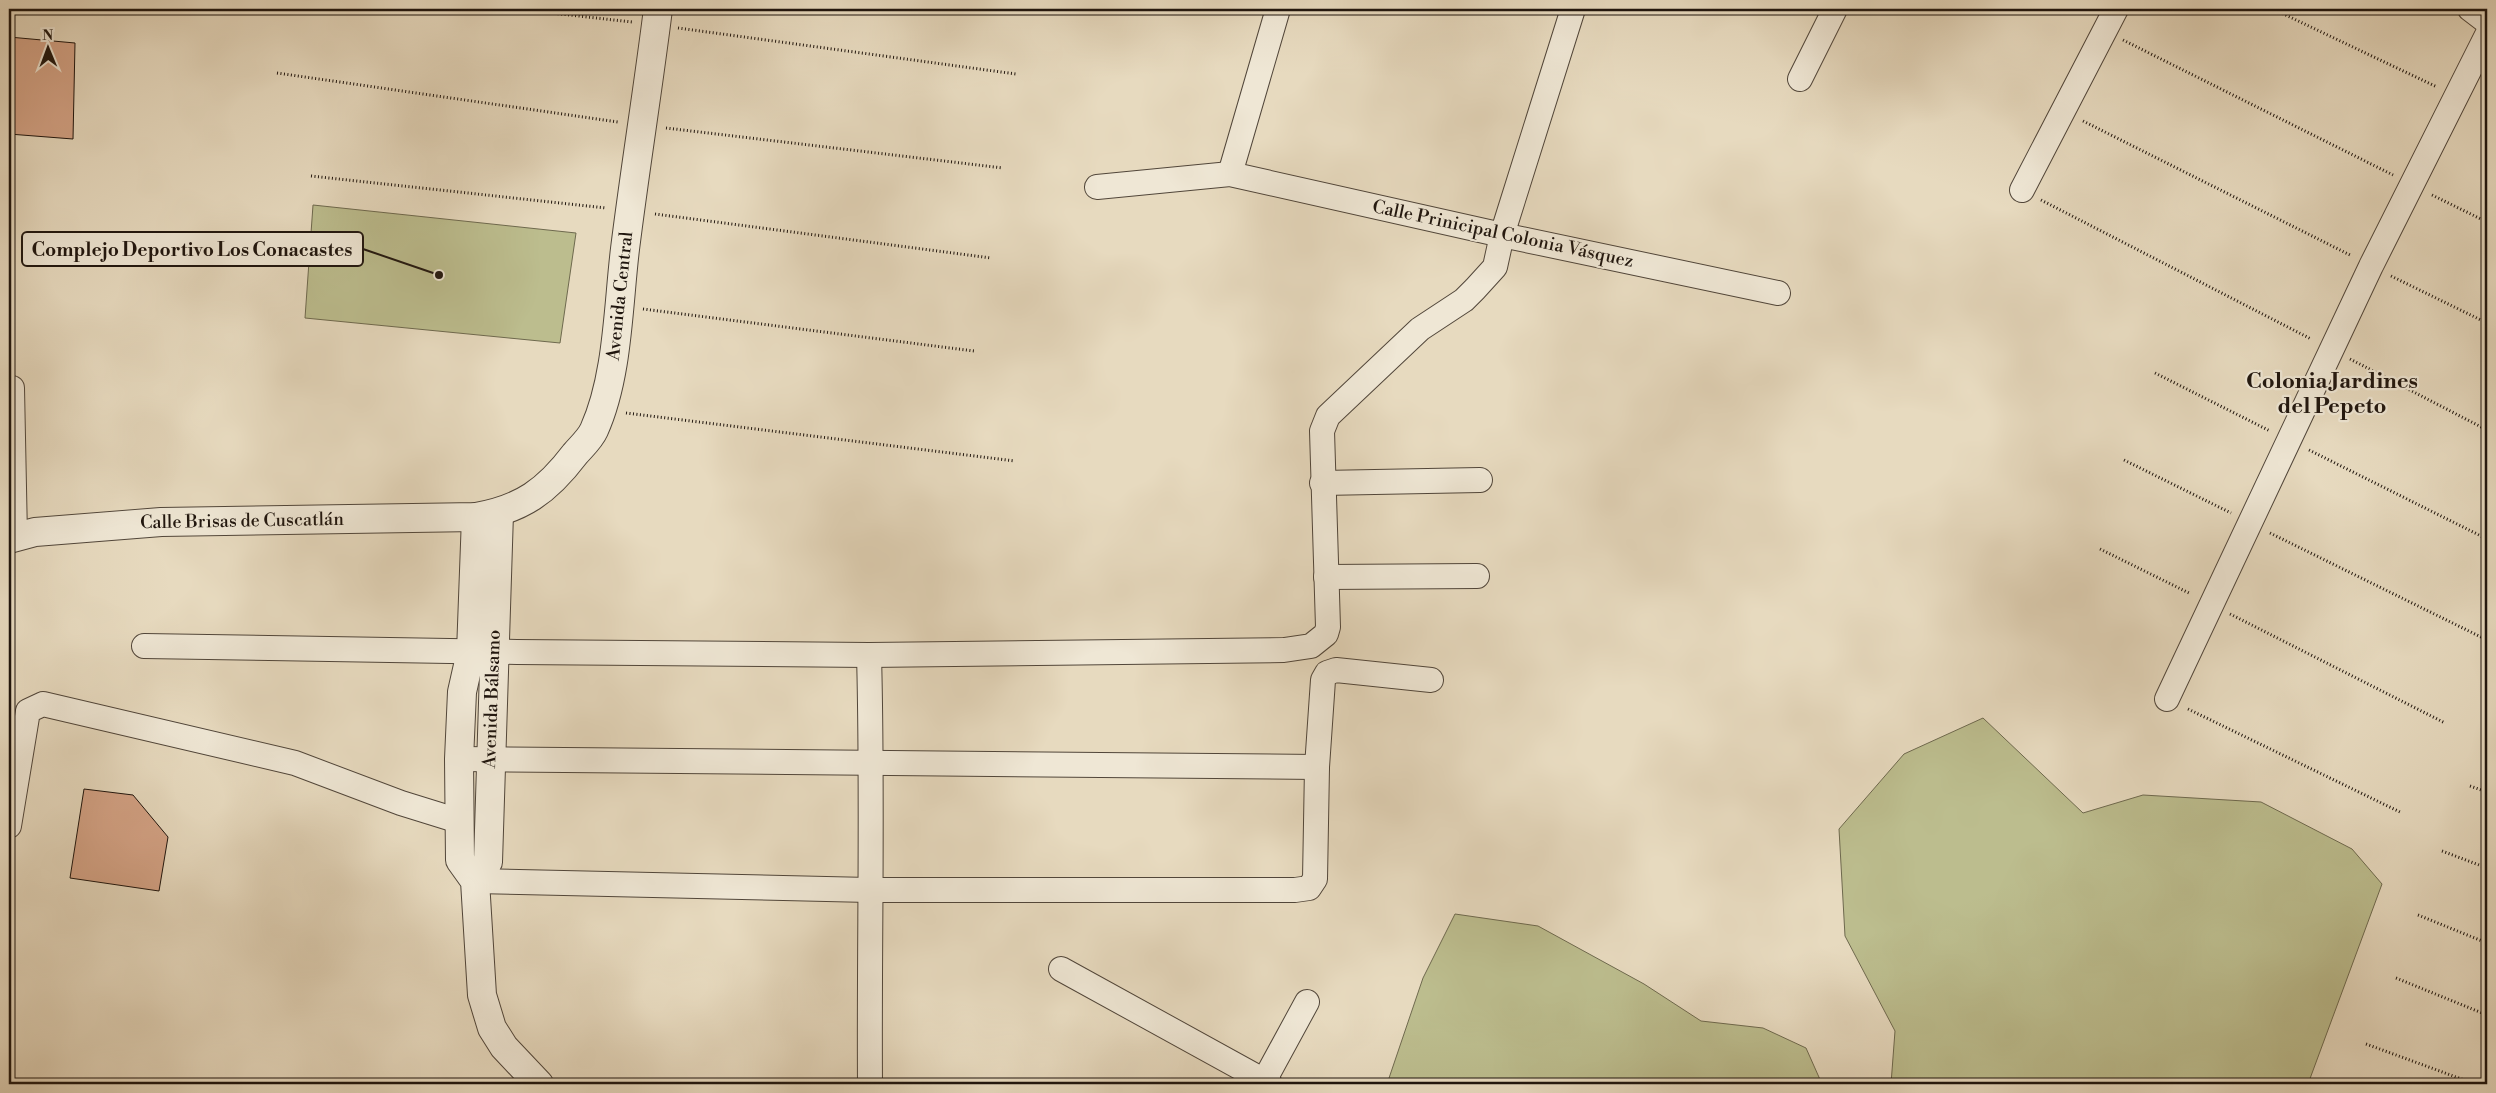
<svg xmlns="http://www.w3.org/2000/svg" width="2496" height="1093" font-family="'Libre Bodoni',serif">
  <rect width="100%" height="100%" fill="#e7dabf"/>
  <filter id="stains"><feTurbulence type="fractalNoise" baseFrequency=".004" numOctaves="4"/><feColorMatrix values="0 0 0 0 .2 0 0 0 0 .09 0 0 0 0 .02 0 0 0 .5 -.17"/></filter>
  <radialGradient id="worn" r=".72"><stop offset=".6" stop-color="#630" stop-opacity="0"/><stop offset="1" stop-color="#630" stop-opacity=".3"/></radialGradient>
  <g fill="#bcbd8e" stroke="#6e694e">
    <path d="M313 205 576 233 560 343 305 318Z"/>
    <path d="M1983 718 2083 813 2143 795 2261 802 2352 849 2382 884 2308 1084H1891L1895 1031 1845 936 1839 829 1904 754Z"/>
    <path d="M1455 914 1538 926 1644 984 1701 1021 1763 1028 1806 1048 1822 1084H1387L1423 978Z"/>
  </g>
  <g fill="#d4a386" stroke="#1f150e">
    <path d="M9 37 75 43 73 139 9 134Z"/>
    <path d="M84 789 133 795 168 837 159 891 70 878Z"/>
  </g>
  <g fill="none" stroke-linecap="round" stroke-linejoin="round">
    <defs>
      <g id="minor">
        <path d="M2470 9 2487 22"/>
        <path d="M1800 79 1835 9"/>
        <path d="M1230 174 1278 9"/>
        <path d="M1097 187 1230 174 1502 235 1778 293"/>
        <path d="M2022 190 2116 9"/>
        <path d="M12 388 15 537"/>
        <path d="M1322 483 1480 480"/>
        <path d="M1326 577 1477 576"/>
        <path d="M144 646 517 652 869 655 1284 650 1311 646 1326 634 1328 627 1322 431 1328 416 1420 329 1464 300 1475 289 1495 267 1502 235 1573 9"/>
        <path d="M869 655C873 798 869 941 870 1084"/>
        <path d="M2167 699 2371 266 2487 35"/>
        <path d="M459 759 1317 767"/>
        <path d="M9 826 28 711 43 704 295 763 401 803 459 821"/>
        <path d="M475 881 869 890H1295L1309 888 1315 879 1317 767 1323 680 1327 673 1336 670 1431 680"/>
        <path d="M1061 969 1270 1084"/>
        <path d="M1264 1081 1307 1002"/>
      </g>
      <g id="tertiary">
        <path d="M476 517 471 652 462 692 459 759 460 860 475 881 482 995 492 1028 504 1047 539 1084"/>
        <path d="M9 539 35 532 161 522 476 517C522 509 547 491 575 454 581 447 590 439 594 430 618 377 618 307 625 249 635 169 648 89 658 9"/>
        <path d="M475 881 488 862 499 513"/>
      </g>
    </defs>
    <use href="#minor" stroke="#51463a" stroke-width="26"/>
    <use href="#tertiary" stroke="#51463a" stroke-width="30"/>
    <g stroke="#1f150e" stroke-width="3" stroke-dasharray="1 2.5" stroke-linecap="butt">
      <path d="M516 9 632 22"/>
      <path d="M2273 9 2437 87"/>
      <path d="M678 28 1016 74"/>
      <path d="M2123 40 2393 175"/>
      <path d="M277 73 618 122"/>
      <path d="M2083 121 2352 256"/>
      <path d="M666 128 1003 168"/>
      <path d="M311 176 606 208"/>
      <path d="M2432 195 2487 222"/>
      <path d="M2041 200 2311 339"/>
      <path d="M655 214 991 258"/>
      <path d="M2391 276 2487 323"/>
      <path d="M643 309 974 351"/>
      <path d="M2350 359 2487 430"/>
      <path d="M2155 373 2270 431"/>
      <path d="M626 413 1015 461"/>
      <path d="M2309 450 2487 539"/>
      <path d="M2124 460 2231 513"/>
      <path d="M2270 533 2487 640"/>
      <path d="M2100 549 2191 594"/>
      <path d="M2230 614 2445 723"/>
      <path d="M2188 709 2402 813"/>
      <path d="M2470 786 2487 792"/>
      <path d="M2442 851 2487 868"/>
      <path d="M2418 915 2487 943"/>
      <path d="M2396 978 2487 1015"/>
      <path d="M2366 1044 2475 1084"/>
    </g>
    <use href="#minor" stroke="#efe7d5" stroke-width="24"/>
    <use href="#tertiary" stroke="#efe7d5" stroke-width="28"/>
  </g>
  <g text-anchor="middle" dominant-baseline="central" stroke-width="4.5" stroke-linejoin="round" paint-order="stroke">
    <g font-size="18" fill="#1f150e" stroke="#efe7d5">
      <text transform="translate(1503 234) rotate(12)">Calle Prinicipal Colonia Vásquez</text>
      <text transform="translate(620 296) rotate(-84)">Avenida Central</text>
      <text transform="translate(242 521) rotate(-1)">Calle Brisas de Cuscatlán</text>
      <text transform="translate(492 699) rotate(-88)">Avenida Bálsamo</text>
    </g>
    <g font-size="22" font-weight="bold" fill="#1f150e" stroke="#efe7d5">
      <text x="2332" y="381">Colonia Jardines<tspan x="2332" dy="25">del Pepeto</tspan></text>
    </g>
  </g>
  <path fill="none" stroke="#1f150e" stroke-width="2" d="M439 275L363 249"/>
  <circle fill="#1f150e" stroke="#efe7d5" stroke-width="2" cx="439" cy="275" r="5"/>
  <rect fill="#efe7d5" stroke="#1f150e" stroke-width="2" x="22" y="232" width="341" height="34" rx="5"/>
  <g font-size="19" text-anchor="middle" font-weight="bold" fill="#1f150e">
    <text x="192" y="256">Complejo Deportivo Los Conacastes</text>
  </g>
  <rect width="2496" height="1093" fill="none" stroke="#e7dabf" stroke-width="30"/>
  <rect x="10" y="10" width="2476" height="1073" fill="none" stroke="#1f150e" stroke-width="2.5"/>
  <rect x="15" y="15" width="2466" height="1063" fill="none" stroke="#1f150e"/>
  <g transform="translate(48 48) rotate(359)" stroke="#efe7d5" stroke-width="4" paint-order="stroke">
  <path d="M0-4L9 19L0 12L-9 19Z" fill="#1f150e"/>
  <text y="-8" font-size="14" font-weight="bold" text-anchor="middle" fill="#1f150e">N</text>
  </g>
  <rect width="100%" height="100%" filter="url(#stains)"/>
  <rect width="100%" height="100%" fill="url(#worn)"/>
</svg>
